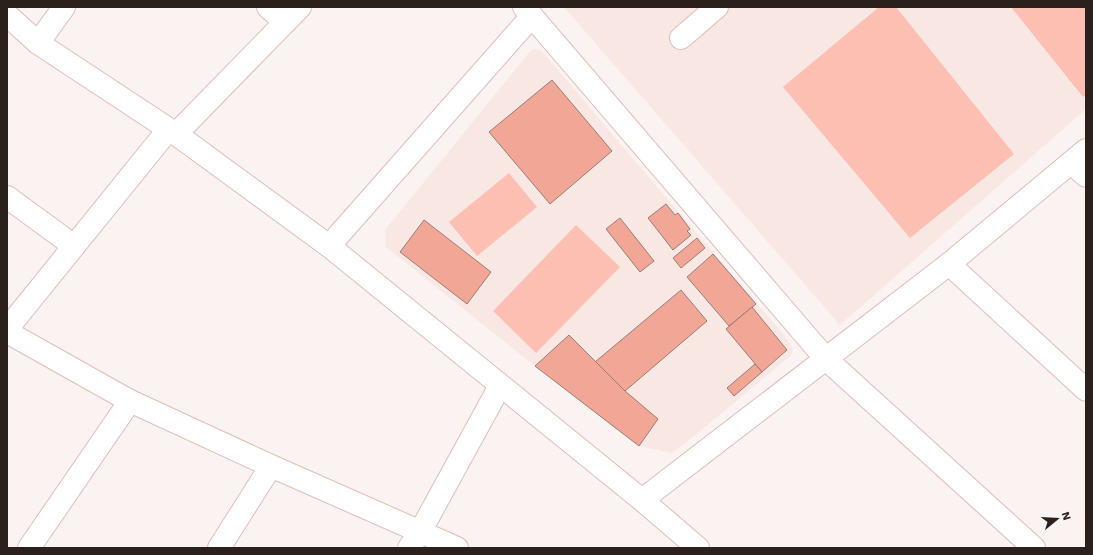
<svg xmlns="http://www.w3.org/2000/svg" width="1093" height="555" font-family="'Work Sans',sans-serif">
  <rect width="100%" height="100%" fill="#faf3f1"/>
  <g fill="#f9e7e3">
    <path d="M564 7H1086V109L840 325Z"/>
    <path d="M532 49 541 50 634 160 784 335 792 347 793 352 790 356 704 428 672 453 639 446 535 366 386 247 385 230Z"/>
  </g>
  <g fill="#fcbfb1">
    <path d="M879 7H896L1014 154 910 238 783 87Z"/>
    <path d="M1011 7H1086V95L1083 97Z"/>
    <path d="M509 173 537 207 477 256 449 222Z"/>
    <path d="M576 225 620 267 536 353 493 311Z"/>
  </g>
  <g fill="#f2a695" stroke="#9b7c75">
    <path d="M552 80 612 151 550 204 489 132Z"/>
    <path d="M666 204 675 215 678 213 690 229 687 231 691 235 673 250 648 218Z"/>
    <path d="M620 218 654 261 640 272 606 229Z"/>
    <path d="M424 220 491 272 467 304 400 252Z"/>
    <path d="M697 238 705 248 681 268 673 258Z"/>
    <path d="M713 254 756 304 729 326 687 277Z"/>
    <path d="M681 290 707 321 625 391 595 362Z"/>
    <path d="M752 307 787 350 762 372 726 329Z"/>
    <path d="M569 335 625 391 658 419 639 446 535 366Z"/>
    <path d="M755 364 762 372 734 396 727 388Z"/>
  </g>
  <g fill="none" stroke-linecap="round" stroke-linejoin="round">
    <defs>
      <g id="minor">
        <path d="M268 7 285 22"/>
        <path d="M524 7 826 359 1034 548"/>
        <path d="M7 15 38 43 176 134 329 246 642 500 698 548"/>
        <path d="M681 38 717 7"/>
        <path d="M38 43 64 7"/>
        <path d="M176 134 300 7"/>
        <path d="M1071 163 1086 176"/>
        <path d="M7 197 74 246"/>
        <path d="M329 246 532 16"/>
        <path d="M949 264 1086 390"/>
        <path d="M7 329 168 130"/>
        <path d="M7 332 130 401 271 466 457 548"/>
        <path d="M642 500 949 264 1086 150"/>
        <path d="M29 548 130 401"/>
        <path d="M219 548 271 466"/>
        <path d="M409 548 420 532 500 386"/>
      </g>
    </defs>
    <use href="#minor" stroke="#e0beb6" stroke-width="24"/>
    <use href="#minor" stroke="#fff" stroke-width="22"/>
  </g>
  <rect width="1093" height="555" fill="none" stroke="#2c201d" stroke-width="16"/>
  <g transform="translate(1057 519) rotate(72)" stroke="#faf3f1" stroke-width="3" paint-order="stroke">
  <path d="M0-3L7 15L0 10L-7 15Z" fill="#2c201d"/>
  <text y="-6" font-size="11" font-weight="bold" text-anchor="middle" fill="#2c201d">N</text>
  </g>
</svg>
